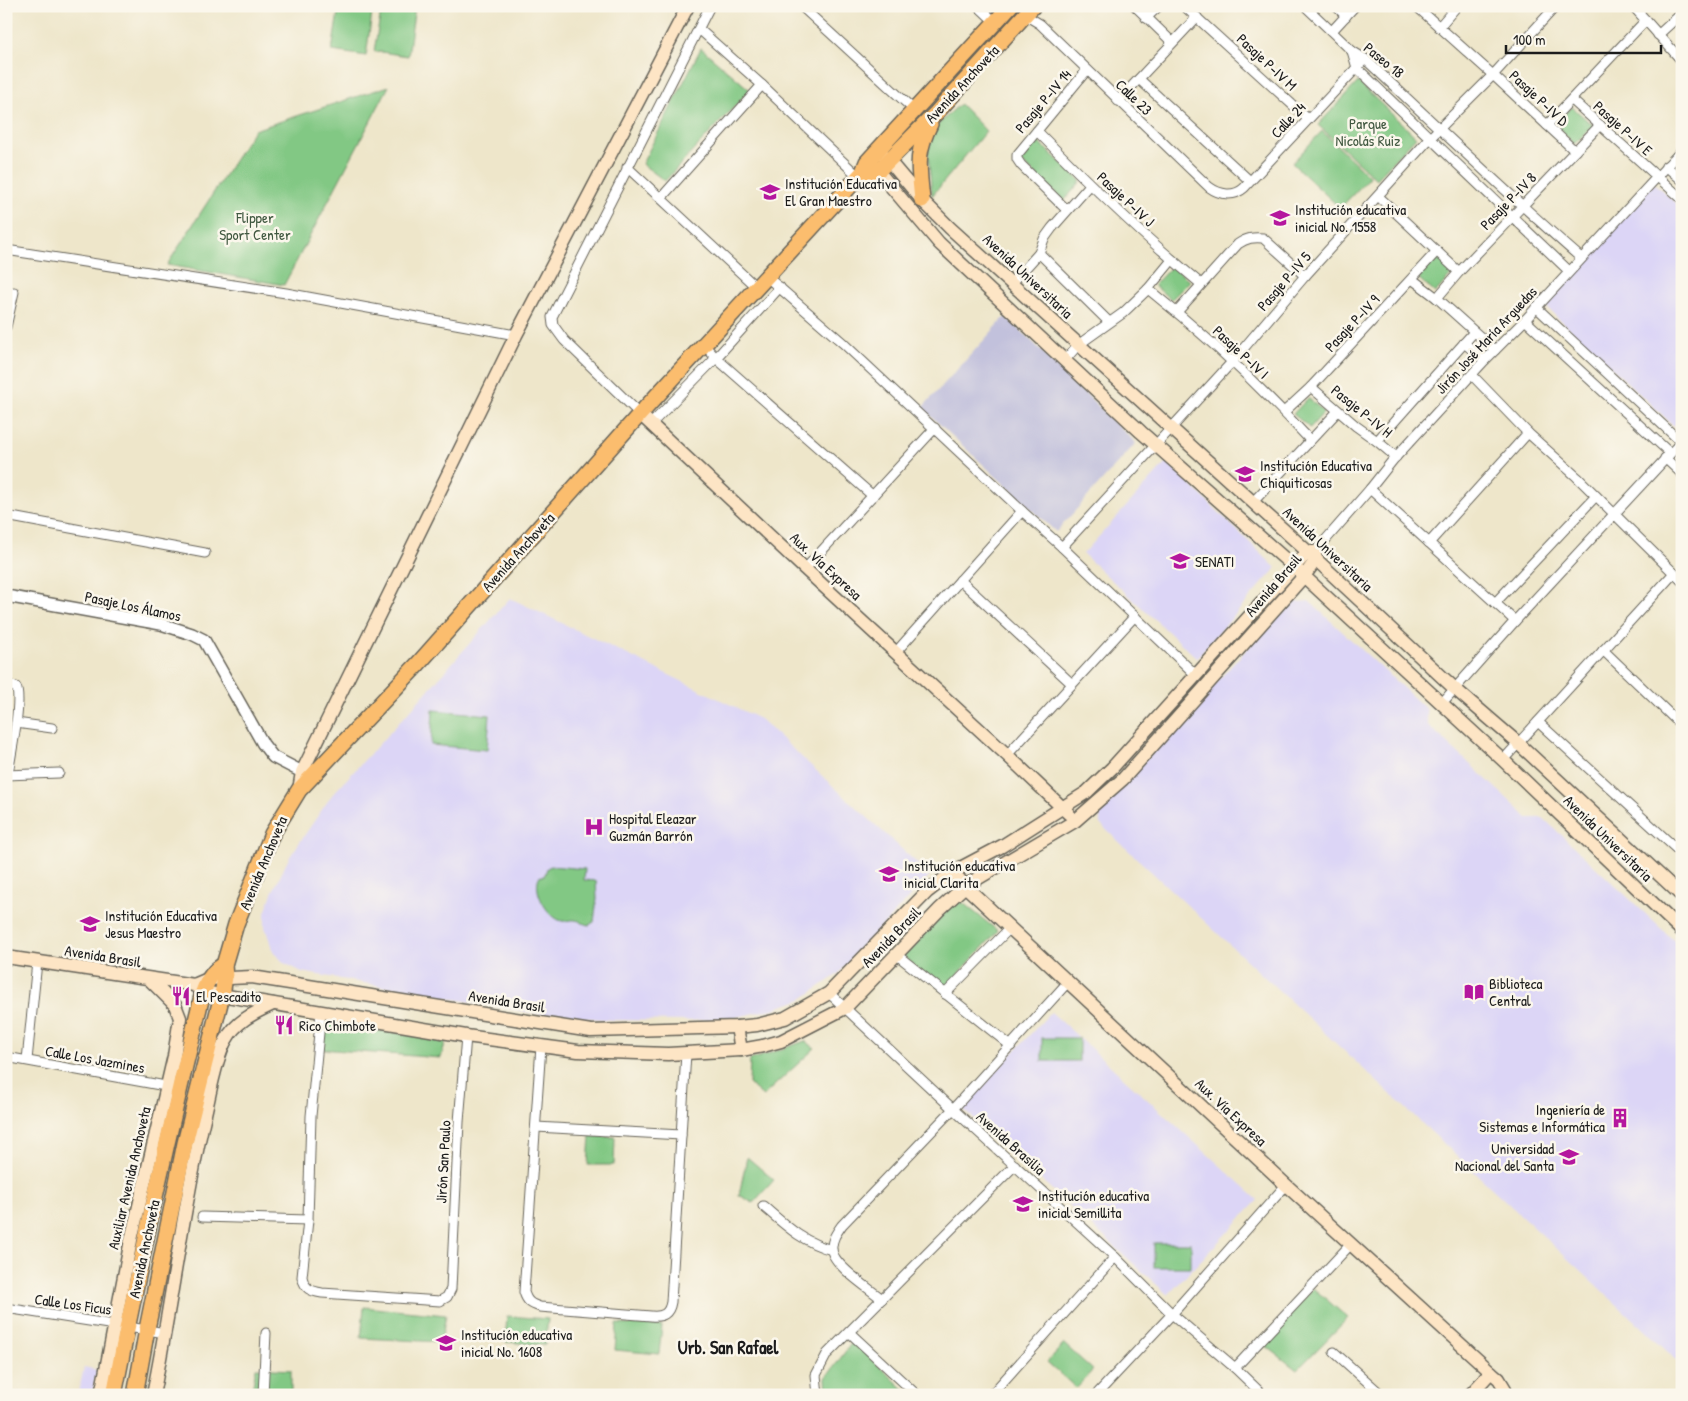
<svg xmlns="http://www.w3.org/2000/svg" width="1688" height="1401" font-family="'Patrick Hand',sans-serif">
  <rect width="100%" height="100%" fill="#fbf7ec"/>
  <filter id="ink" filterUnits="userSpaceOnUse"><feTurbulence type="fractalNoise" baseFrequency=".02" numOctaves="2"/><feDisplacementMap in="SourceGraphic" scale="10" xChannelSelector="R" yChannelSelector="G"/><feConvolveMatrix kernelMatrix="1 2 1 2 8 2 1 2 1" color-interpolation-filters="sRGB"/></filter>
  <filter id="wash" filterUnits="userSpaceOnUse"><feTurbulence type="fractalNoise" baseFrequency=".0096" numOctaves="4" result="noise"/><feDisplacementMap in="SourceGraphic" scale="20" xChannelSelector="R" yChannelSelector="G"/><feGaussianBlur stdDeviation="1.12" result="paint"/><feColorMatrix in="noise" values="0 0 0 0 0 0 0 0 0 0 0 0 0 0 0 0 0 1.4 0 .05"/><feComposite in="paint" operator="in"/></filter>
  <g filter="url(#wash)">
    <rect width="100%" height="100%" fill="#eee6ca"/>
    <g fill="#dcd5f6">
      <path d="M1654 183 1682 209V418L1674 426 1544 305Z"/>
      <path d="M1167 462 1276 568 1197 658 1083 554Z"/>
      <path d="M510 598 760 719 930 875 838 974 802 999 773 1009 732 1018 686 1021 614 1020 538 1014 302 972 284 963 273 951 265 927V913L272 893 289 858 332 795 407 714Z"/>
      <path d="M1309 601 1427 710V724L1528 818H1543L1682 948V1365L1100 824V809L1289 603Z"/>
      <path d="M1051 1012 1258 1200 1168 1295 962 1108Z"/>
      <path d="M84 1367 97 1370 92 1395H78Z"/>
    </g>
    <path fill="#c2c1dc" d="M1006 316 1136 443 1056 532 922 408Z"/>
    <g fill="#82c884" stroke="#4f7250">
      <path d="M339 6H373L366 56 332 51Z"/>
      <path d="M382 6H415L408 56 374 51Z"/>
      <path d="M701 48 750 90 665 181 642 164Z"/>
      <path d="M1358 82 1416 137 1376 179 1318 125Z"/>
      <path d="M389 86 284 285 167 265 254 130Z"/>
      <path d="M960 104 986 131 932 196 928 152 935 127Z"/>
      <path d="M1572 107 1594 126 1574 144 1554 124Z"/>
      <path d="M1322 131 1370 177 1340 208 1292 163Z"/>
      <path d="M1035 139 1081 181 1064 201 1018 159Z"/>
      <path d="M1436 257 1454 272 1435 293 1417 277Z"/>
      <path d="M1172 266 1190 281 1171 300 1154 285Z"/>
      <path d="M1308 398 1324 412 1310 428 1293 414Z"/>
      <path d="M433 710 490 715 487 750 431 745Z"/>
      <path d="M551 866 585 869 584 880 596 881 597 898 594 922 589 925C584 925 580 920 575 920 569 919 565 923 559 920 546 914 533 891 539 877L545 875 547 868Z"/>
      <path d="M958 899 998 931 943 991 902 955Z"/>
      <path d="M323 1022 446 1040 441 1058 320 1049Z"/>
      <rect x="1042" y="1038" width="37" height="23"/>
      <path d="M805 1041 815 1048 763 1096 749 1084 750 1060Z"/>
      <path d="M590 1136 615 1137 614 1165H588Z"/>
      <path d="M747 1157 774 1180 753 1203 739 1195Z"/>
      <rect x="1154" y="1243" width="37" height="24"/>
      <path d="M1313 1288 1348 1318 1297 1370 1261 1342Z"/>
      <path d="M364 1307 446 1315 441 1342 361 1338Z"/>
      <path d="M507 1316 548 1319 545 1345 505 1342Z"/>
      <path d="M617 1324 662 1326 659 1354 615 1350Z"/>
      <path d="M853 1341 910 1395H827L826 1378Z"/>
      <path d="M1064 1344 1093 1370 1076 1388 1047 1362Z"/>
      <path d="M256 1368 291 1370V1395H251Z"/>
    </g>
  </g>
  <g filter="url(#ink)">
    <g fill="none" stroke-linecap="round" stroke-linejoin="round">
      <defs>
        <g id="minor">
          <path d="M801 6 914 110"/>
          <path d="M978 6 995 22"/>
          <path d="M1135 6 1172 42"/>
          <path d="M1184 6 1308 119"/>
          <path d="M1305 6 1352 51 1365 59C1437 126 1507 194 1581 258"/>
          <path d="M1336 6 1346 16"/>
          <path d="M1416 6 1493 75 1575 151"/>
          <path d="M1633 6 1682 61"/>
          <path d="M1025 15 1040 24 1209 187C1220 195 1234 197 1244 188L1365 59"/>
          <path d="M1146 18 1159 6"/>
          <path d="M1439 27 1457 6"/>
          <path d="M699 29 762 85 858 176"/>
          <path d="M1332 31 1355 6"/>
          <path d="M1658 35 1682 13"/>
          <path d="M1352 51 1357 68 1569 271"/>
          <path d="M1139 79 1250 181"/>
          <path d="M1572 100 1682 199"/>
          <path d="M1118 101 1197 17"/>
          <path d="M1547 125 1646 20"/>
          <path d="M1037 131C1089 184 1143 236 1201 284"/>
          <path d="M1666 166 1682 180"/>
          <path d="M627 167 756 287"/>
          <path d="M1379 197 1459 272"/>
          <path d="M661 198 762 85"/>
          <path d="M1067 210 1021 165 1017 159V155L1087 70"/>
          <path d="M6 250 286 293 516 335"/>
          <path d="M1039 253 1109 322"/>
          <path d="M766 276 843 343 1022 511"/>
          <path d="M1412 279 1437 298 1495 350"/>
          <path d="M1012 283 1039 253 1044 239 1052 228 1090 185"/>
          <path d="M1148 289C1206 335 1260 386 1310 440"/>
          <path d="M1437 298 1459 272 1600 125"/>
          <path d="M1536 307 1681 442"/>
          <path d="M1177 312 1238 244C1247 238 1253 237 1263 238L1305 276"/>
          <path d="M1525 320 1670 453"/>
          <path d="M6 327 14 292"/>
          <path d="M1464 343 1485 360"/>
          <path d="M704 345 716 358 873 496"/>
          <path d="M1064 361 1078 345 1123 313 1148 289 1172 260"/>
          <path d="M1472 375 1528 433 1577 477 1682 581"/>
          <path d="M1311 387 1356 426 1377 441 1396 457"/>
          <path d="M1284 412 1311 387 1437 251"/>
          <path d="M640 414 564 340 553 325 552 317 710 6"/>
          <path d="M651 424 716 358 780 287"/>
          <path d="M1377 441 1474 332"/>
          <path d="M1665 458 1682 474"/>
          <path d="M1370 489 1515 621"/>
          <path d="M1253 502 1338 411"/>
          <path d="M6 516 205 553"/>
          <path d="M1429 543 1528 433"/>
          <path d="M1062 547 1232 362 1305 276 1431 137 1493 75 1556 6"/>
          <path d="M1315 552 1370 489 1393 460 1485 360 1525 320 1682 150"/>
          <path d="M805 569 935 428"/>
          <path d="M960 580 1071 683"/>
          <path d="M1495 603 1596 496"/>
          <path d="M1603 650 1682 726"/>
          <path d="M896 652 1022 511 1062 547 1196 675"/>
          <path d="M6 685 16 687C23 700 10 757 8 775"/>
          <path d="M1442 703 1515 621 1682 441"/>
          <path d="M1538 722 1682 854"/>
          <path d="M16 723 52 728"/>
          <path d="M1007 755 1135 616"/>
          <path d="M1503 760 1674 573"/>
          <path d="M6 775 59 773"/>
          <path d="M897 955 1011 1046"/>
          <path d="M829 993 953 1109 1115 1257 1172 1314 1235 1368 1263 1395"/>
          <path d="M945 994 1010 928"/>
          <path d="M321 1012 311 1116 308 1220 302 1277C305 1289 310 1291 322 1293L440 1301 447 1297 451 1289 459 1122 466 1036"/>
          <path d="M541 1046 524 1292C527 1302 531 1304 540 1307L651 1316C663 1317 669 1314 671 1302L686 1053"/>
          <path d="M6 1057 171 1087"/>
          <path d="M27 1060 37 962"/>
          <path d="M536 1127 681 1135"/>
          <path d="M763 1206C785 1225 802 1242 832 1250"/>
          <path d="M202 1217 308 1220"/>
          <path d="M882 1299C870 1289 833 1265 832 1250 831 1240 837 1232 842 1225L953 1109 1068 982"/>
          <path d="M6 1308 166 1333"/>
          <path d="M849 1332 917 1395"/>
          <path d="M1334 1352 1382 1395"/>
          <path d="M1235 1368 1351 1244"/>
          <path d="M263 1395 266 1333"/>
          <path d="M818 1395 816 1375 827 1354 1015 1165"/>
          <path d="M991 1395 1115 1257"/>
          <path d="M1096 1395 1172 1314 1286 1185"/>
        </g>
        <path id="tertiary" d="M6 596 161 624 192 634 204 640 263 744 273 757 302 772"/>
        <g id="secondary">
          <path d="M884 155 922 200 950 228 1308 552 1454 688 1519 744 1682 896"/>
          <path d="M871 163 939 243 1141 432 1294 567 1503 760 1682 931"/>
          <path d="M640 414 805 569 1007 755 1069 814"/>
          <path d="M299 790 302 772 516 335 688 6"/>
          <path d="M953 872 965 886 1010 928 1286 1185 1491 1372 1499 1379 1505 1389 1503 1395"/>
          <path d="M6 957 194 985 208 979 252 977 591 1031 737 1027 757 1025 785 1018 829 993 927 892 953 872 1002 846 1087 792 1112 768 1294 567 1308 552H1315L1316 560 1304 576 1123 779 1075 821 965 886 940 909 845 1008 781 1041 763 1046 741 1050 668 1054 578 1051 466 1036 203 992 194 985"/>
          <path d="M737 1027 741 1050"/>
          <path d="M101 1395 131 1240 174 1056 180 1018 175 1005 150 980"/>
          <path d="M153 1395C172 1301 183 1206 205 1114 210 1093 216 1057 226 1040 236 1021 254 1013 273 1004"/>
          <path d="M1470 1395 1491 1372"/>
        </g>
        <g id="primary">
          <path d="M863 172 872 173 881 168 936 113 1033 6"/>
          <path d="M922 200C919 168 915 154 930 124"/>
          <path d="M114 1395C140 1260 170 1125 203 992 207 981 213 970 224 965"/>
          <path d="M135 1395 147 1329 185 1143 222 995 225 977 224 965 236 924 272 834 299 790 418 664 640 414 863 172 867 162 1010 6"/>
        </g>
      </defs>
      <use href="#minor" stroke="#666359" stroke-width="11"/>
      <use href="#tertiary" stroke="#666359" stroke-width="14"/>
      <use href="#secondary" stroke="#666359" stroke-width="15"/>
      <use href="#primary" stroke="#666359" stroke-width="18"/>
      <use href="#minor" stroke="#fff" stroke-width="9"/>
      <use href="#tertiary" stroke="#fff" stroke-width="11"/>
      <use href="#secondary" stroke="#fde5c5" stroke-width="12"/>
      <use href="#primary" stroke="#fbbd6e" stroke-width="15"/>
    </g>
  </g>
  <defs>
    <symbol id="school-bare" viewBox="-9 -9 18 18"><path d="M0-5L7-2L0 1L-7-2ZM-4 1L0 2.5L4 1V4Q0 6-4 4Z" fill="#b5179e" stroke="#fbf7ec" stroke-width="2.5" paint-order="stroke"/></symbol>
    <symbol id="university-bare" viewBox="-9 -9 18 18"><path d="M0-5L7-2L0 1L-7-2ZM-4 1L0 2.5L4 1V4Q0 6-4 4Z" fill="#b5179e" stroke="#fbf7ec" stroke-width="2.5" paint-order="stroke"/></symbol>
    <symbol id="hospital-bare" viewBox="-9 -9 18 18"><path d="M-5-5h3v3.5h4V-5h3V5h-3V1.5h-4V5h-3Z" fill="#b5179e" stroke="#fbf7ec" stroke-width="2.5" paint-order="stroke"/></symbol>
    <symbol id="library-bare" viewBox="-9 -9 18 18"><path d="M-6-4Q-3-5.5-.7-3.5V5Q-3 3-6 4ZM6-4Q3-5.5 .7-3.5V5Q3 3 6 4Z" fill="#b5179e" stroke="#fbf7ec" stroke-width="2.5" paint-order="stroke"/></symbol>
    <symbol id="restaurant-bare" viewBox="-9 -9 18 18"><path d="M-5-6h1v4h1v-4h1v4h1v-4h1v5L-1.5 .5V6h-2V.5L-5-1ZM5-6V6H3V1.5H1.5Q1.5-4 5-6Z" fill="#b5179e" stroke="#fbf7ec" stroke-width="2.5" paint-order="stroke"/></symbol>
    <symbol id="building-bare" viewBox="-9 -9 18 18"><path d="M-4-6H4V6H1V3H-1V6H-4ZM-2.5-4.3h1.7v1.8h-1.7ZM.8-4.3h1.7v1.8H.8ZM-2.5-1h1.7V.8h-1.7ZM.8-1h1.7V.8H.8Z" fill="#b5179e" stroke="#fbf7ec" stroke-width="2.5" paint-order="stroke"/></symbol>
  </defs>
  <g fill-rule="evenodd">
    <use href="#school-bare" x="756" y="178" width="28" height="28"/>
    <use href="#school-bare" x="1266" y="204" width="28" height="28"/>
    <use href="#school-bare" x="1231" y="460" width="28" height="28"/>
    <use href="#university-bare" x="1166" y="547" width="28" height="28"/>
    <use href="#hospital-bare" x="580" y="813" width="28" height="28"/>
    <use href="#school-bare" x="875" y="860" width="28" height="28"/>
    <use href="#school-bare" x="76" y="910" width="28" height="28"/>
    <use href="#library-bare" x="1460" y="978" width="28" height="28"/>
    <use href="#restaurant-bare" x="167" y="982" width="28" height="28"/>
    <use href="#restaurant-bare" x="270" y="1011" width="28" height="28"/>
    <use href="#building-bare" x="1606" y="1104" width="28" height="28"/>
    <use href="#university-bare" x="1555" y="1143" width="28" height="28"/>
    <use href="#school-bare" x="1009" y="1190" width="28" height="28"/>
    <use href="#school-bare" x="432" y="1329" width="28" height="28"/>
  </g>
  <g text-anchor="middle" dominant-baseline="central" stroke-width="5" stroke-linejoin="round" paint-order="stroke">
    <g font-size="15" fill="#1c1c1c" stroke="#fbf7ec">
      <text transform="translate(1384 60) rotate(39)">Paseo 18</text>
      <text transform="translate(1267 62) rotate(43)">Pasaje P-IV M</text>
      <text transform="translate(962 84) rotate(-47)">Avenida Anchoveta</text>
      <text transform="translate(1134 97) rotate(44)">Calle 23</text>
      <text transform="translate(1539 98) rotate(43)">Pasaje P-IV D</text>
      <text transform="translate(1043 101) rotate(-50)">Pasaje P-IV 14</text>
      <text transform="translate(1288 120) rotate(-47)">Calle 24</text>
      <text transform="translate(1623 128) rotate(42)">Pasaje P-IV E</text>
      <text transform="translate(1126 199) rotate(43)">Pasaje P-IV J</text>
      <text transform="translate(1508 201) rotate(-46)">Pasaje P-IV 8</text>
      <text transform="translate(1028 276) rotate(43)">Avenida Universitaria</text>
      <text transform="translate(1284 281) rotate(-49)">Pasaje P-IV 5</text>
      <text transform="translate(1352 323) rotate(-47)">Pasaje P-IV 9</text>
      <text transform="translate(1486 340) rotate(-47)">Jirón José María Arguedas</text>
      <text transform="translate(1241 352) rotate(43)">Pasaje P-IV I</text>
      <text transform="translate(1362 411) rotate(39)">Pasaje P-IV H</text>
      <text transform="translate(1328 549) rotate(43)">Avenida Universitaria</text>
      <text transform="translate(518 552) rotate(-48)">Avenida Anchoveta</text>
      <text transform="translate(826 566) rotate(43)">Aux. Vía Expresa</text>
      <text transform="translate(1273 585) rotate(-49)">Avenida Brasil</text>
      <text transform="translate(133 606) rotate(12)">Pasaje Los Álamos</text>
      <text transform="translate(1608 838) rotate(44)">Avenida Universitaria</text>
      <text transform="translate(263 863) rotate(-67)">Avenida Anchoveta</text>
      <text transform="translate(891 937) rotate(-46)">Avenida Brasil</text>
      <text transform="translate(103 956) rotate(9)">Avenida Brasil</text>
      <text transform="translate(507 1001) rotate(9)">Avenida Brasil</text>
      <text transform="translate(95 1059) rotate(10)">Calle Los Jazmines</text>
      <text transform="translate(1231 1112) rotate(43)">Aux. Vía Expresa</text>
      <text transform="translate(1011 1143) rotate(42)">Avenida Brasilia</text>
      <text transform="translate(443 1162) rotate(-87)">Jirón San Paulo</text>
      <text transform="translate(129 1178) rotate(-77)">Auxiliar Avenida Anchoveta</text>
      <text transform="translate(144 1249) rotate(-78)">Avenida Anchoveta</text>
      <text transform="translate(73 1304) rotate(8)">Calle Los Ficus</text>
    </g>
    <g font-size="15" fill="#405840" stroke="#fbf7ec">
      <text x="1368" y="123">Parque<tspan x="1368" dy="17">Nicolás Ruiz</tspan></text>
      <text x="255" y="217">Flipper<tspan x="255" dy="17">Sport Center</tspan></text>
    </g>
    <g font-size="15" fill="#1c1c1c" stroke="#fbf7ec" text-anchor="start">
      <text x="785" y="183">Institución Educativa<tspan x="785" dy="17">El Gran Maestro</tspan></text>
      <text x="1295" y="209">Institución educativa<tspan x="1295" dy="17">inicial No. 1558</tspan></text>
      <text x="1260" y="465">Institución Educativa<tspan x="1260" dy="17">Chiquiticosas</tspan></text>
      <text x="1195" y="561">SENATI</text>
      <text x="609" y="818">Hospital Eleazar<tspan x="609" dy="17">Guzmán Barrón</tspan></text>
      <text x="904" y="865">Institución educativa<tspan x="904" dy="17">inicial Clarita</tspan></text>
      <text x="105" y="915">Institución Educativa<tspan x="105" dy="17">Jesus Maestro</tspan></text>
      <text x="1489" y="983">Biblioteca<tspan x="1489" dy="17">Central</tspan></text>
      <text x="196" y="996">El Pescadito</text>
      <text x="299" y="1025">Rico Chimbote</text>
      <text x="1605" y="1109" text-anchor="end">Ingeniería de<tspan x="1605" dy="17">Sistemas e Informática</tspan></text>
      <text x="1554" y="1148" text-anchor="end">Universidad<tspan x="1554" dy="17">Nacional del Santa</tspan></text>
      <text x="1038" y="1195">Institución educativa<tspan x="1038" dy="17">inicial Semillita</tspan></text>
      <text x="461" y="1334">Institución educativa<tspan x="461" dy="17">inicial No. 1608</tspan></text>
    </g>
    <g font-size="18" font-weight="bold" fill="#1c1c1c" stroke="#fbf7ec">
      <text x="728" y="1347">Urb. San Rafael</text>
    </g>
  </g>
  <rect width="1688" height="1401" fill="none" stroke="#fbf7ec" stroke-width="25"/>
  <path d="M1506 45v8h155v-8" fill="none" stroke="#1c1c1c" stroke-width="2.5"/>
  <text x="1513" y="45" font-size="15" fill="#1c1c1c" stroke="#fbf7ec" stroke-width="4" paint-order="stroke">100 m</text>
</svg>
